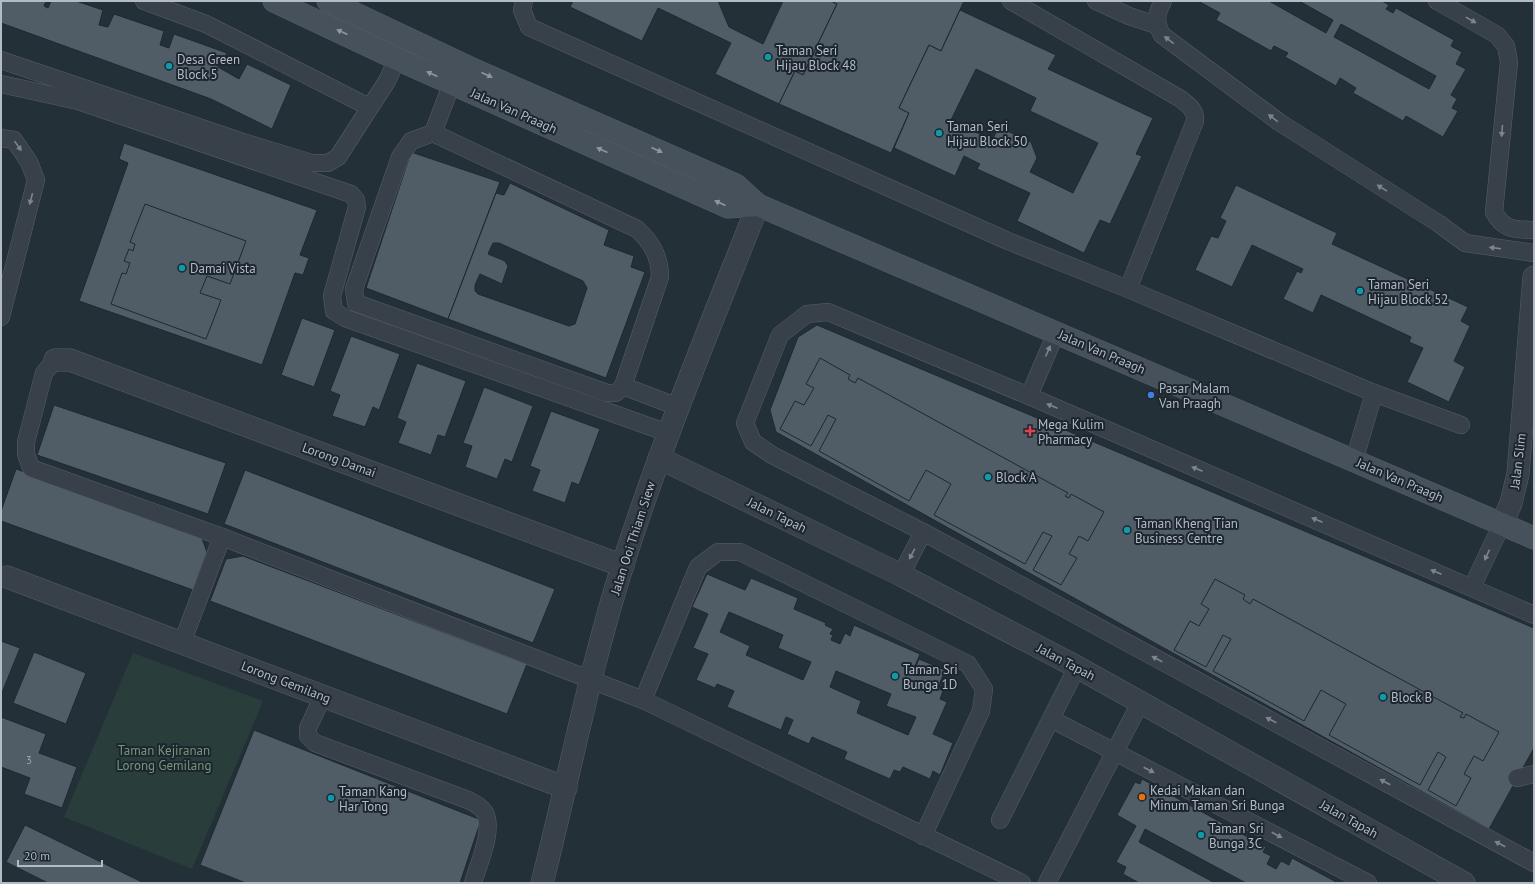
<svg xmlns="http://www.w3.org/2000/svg" width="1535" height="884" font-family="'PT Sans',sans-serif">
  <rect width="100%" height="100%" fill="#243038"/>
  <path fill="#293e3b" d="M133 653 263 701 192 869 64 817Z"/>
  <g fill="#505d67" stroke="#1f2830" fill-rule="evenodd">
    <path d="M1 1H46L44 6 48 8 51 1H76L103 10 99 25 108 27 114 14 164 31 160 45 169 48 174 34 227 53 218 67 239 79 247 64 291 85 272 129 211 99 1 23Z"/>
    <path d="M573 1H718L729 27 763 44 783 1H831L837 4 803 75 795 71 779 104 715 74 731 43 658 8 642 41 570 7Z"/>
    <path d="M831 1H964L941 51 929 45 899 108 909 113 891 153 779 104 795 71 803 75 837 4Z"/>
    <path d="M1198 1H1269L1326 33 1333 20 1299 1H1382L1389 5 1386 9 1393 13 1396 8 1454 40 1451 46 1462 52 1456 64 1466 69 1451 95 1457 99 1452 108 1458 111 1443 137 1406 116 1403 121 1353 93 1356 88 1340 78 1336 86 1285 57 1288 53 1274 46 1271 51 1216 20 1220 13ZM1341 24 1436 76 1429 89 1334 37Z"/>
    <path d="M960 10 1056 55 1048 69 1153 118 1136 154 1142 156 1110 224 1100 220 1084 253 1017 221 1030 193 977 169 980 164 964 156 955 176 894 148 909 113 899 108 929 45 941 51ZM976 69 1036 98 1030 111 1098 143 1073 193 1030 172 1037 158 1031 142 999 127 992 140 951 120Z"/>
    <path d="M124 143 317 210 300 255 309 258 303 275 295 273 262 365 79 301 128 163 119 159Z"/>
    <path d="M411 152 500 182 448 319 366 288Z"/>
    <path d="M510 183 609 230 604 245 634 256 631 267 645 272 606 378 448 319 496 193 504 195ZM493 243H499L583 281 587 288 575 324 569 326 478 294 475 291V285L480 274 502 284 508 266 505 261 488 254Z"/>
    <path d="M1236 185 1337 233 1332 244 1468 307 1461 321 1470 326 1454 361 1465 367 1449 402 1407 382 1423 348 1409 342 1411 337 1321 295 1313 313 1283 299 1297 271 1301 273 1303 269 1252 245 1232 287 1195 270 1211 236 1218 238 1226 221 1220 218Z"/>
    <path d="M145 204 246 241 230 284 207 276 200 293 221 300 206 339 111 304 122 273 126 274 130 263 124 261 129 249 133 251 135 244 130 242Z"/>
    <path d="M302 318 335 330 314 387 281 375Z"/>
    <path d="M817 325 1534 628V748L1489 829 776 432 770 410 798 337Z"/>
    <path d="M351 336 400 354 379 410 373 407 365 427 332 416 340 395 330 391Z"/>
    <path d="M820 358 850 375 848 379 855 383 858 378 1068 493 1065 496 1069 498 1071 494 1104 512 1088 541 1079 536 1069 554 1077 558 1061 585 1033 570 1052 536 1043 532 1025 564 934 515 951 484 926 470 909 501 819 451 836 419 828 415 811 446 780 429 795 401 804 405 814 388 806 384Z"/>
    <path d="M417 363 466 381 445 437 438 435 431 455 398 443 406 422 397 418Z"/>
    <path d="M484 387 533 406 512 462 505 459 497 479 465 467 472 446 463 443Z"/>
    <path d="M54 405 226 463 208 514 37 455Z"/>
    <path d="M551 411 600 429 579 485 572 482 565 503 532 491 540 470 530 466Z"/>
    <path d="M16 469 201 536 207 552 193 590 1 521V511Z"/>
    <path d="M245 470 555 589 533 643 224 524Z"/>
    <path d="M243 556 527 664 507 714 210 601 226 559Z"/>
    <path d="M707 574 745 590 751 578 798 598 794 609 826 623 825 625 833 629 830 634 833 635 831 640 840 644 845 633 850 636 854 625 920 654 915 666H916L919 659 945 670 938 688 943 691 940 699 947 702 933 734 953 743 940 775 933 771 930 779 903 767 900 772 894 770 890 779 844 759 847 752 812 737 809 744 787 734 793 720 786 717 781 730 727 707 734 691 717 684 715 688 696 680 708 654 693 648 708 614 692 607ZM729 612 783 635 778 648 811 662 803 680 746 655 750 646 720 632ZM836 671 891 694 886 706 916 717 908 735 857 713 861 701 830 687Z"/>
    <path d="M1215 579 1245 595 1243 599 1250 604 1253 599 1463 713 1460 717 1464 718 1466 714 1499 732 1483 761 1474 756 1464 774 1471 778 1456 806 1428 790 1446 757 1438 752 1420 785 1329 735 1346 704 1321 690 1304 721 1213 671 1231 639 1223 635 1206 667 1174 650 1190 621 1199 626 1209 609 1201 604Z"/>
    <path d="M1 641 20 648 1 695Z"/>
    <path d="M34 652 86 673 66 724 13 703Z"/>
    <path d="M1 717 46 734 39 753 77 767 62 808 24 794 30 778 1 767Z"/>
    <path d="M254 730 463 813 457 830 476 836 460 883H403L228 819 241 783 234 780Z"/>
    <path d="M254 730 481 820 460 883H246L200 865Z"/>
    <path d="M1142 779 1266 847 1263 852 1271 856 1267 864 1276 869 1281 861 1289 865 1292 858 1338 883H1246L1145 829 1139 842 1215 883H1139L1123 874 1126 867 1116 862 1136 826 1117 815 1135 782 1140 784Z"/>
    <path d="M25 825 144 883H48L6 862Z"/>
  </g>
  <g fill="none" stroke-linecap="round" stroke-linejoin="round">
    <defs>
      <g id="lane">
        <path d="M144 1 206 24 369 107"/>
        <path d="M524 1 522 10 529 27 1008 241 1128 289 1374 393 1354 461"/>
        <path d="M1011 1 1181 99C1189 106 1196 110 1195 121L1128 289"/>
        <path d="M1096 1 1129 16 1156 25"/>
        <path d="M1163 1C1156 14 1155 22 1162 35L1279 122 1438 223 1465 243 1534 253"/>
        <path d="M1437 1 1497 35 1506 46 1509 62 1494 212C1504 231 1515 229 1534 230"/>
        <path d="M1 60 243 142 312 163H328L338 157 387 81 397 59"/>
        <path d="M1 84 78 101 351 194 356 200 357 207 332 296 334 311 345 318 668 433"/>
        <path d="M433 133 637 229C652 243 660 257 660 277L623 386 616 393H607L356 303 354 289 400 157 411 141Z"/>
        <path d="M433 133 452 83"/>
        <path d="M1 138 14 140 29 162 36 180 1 317"/>
        <path d="M55 360 44 373 26 442V454L31 468 222 537 643 700 1022 883"/>
        <path d="M623 386 678 407"/>
        <path d="M1374 393 1461 425"/>
        <path d="M1029 396 1056 333"/>
        <path d="M901 575 923 532"/>
        <path d="M1472 587 1502 524"/>
        <path d="M1534 615 1029 396 828 312 807 314 780 335 745 423 753 442 772 455 923 532 1534 863"/>
        <path d="M182 643 222 537"/>
        <path d="M323 696 308 728V736L315 743 468 800C474 803 481 806 485 813 494 831 478 865 473 883"/>
        <path d="M643 700 698 567 718 552H740L968 664 984 689 981 711 923 836"/>
        <path d="M1051 719 1368 883"/>
        <path d="M1517 778 1534 774"/>
        <path d="M1000 820 1077 667"/>
        <path d="M1047 883 1140 703"/>
      </g>
      <g id="street">
        <path d="M55 360H70L623 566"/>
        <path d="M659 458 901 575 1077 667 1464 883"/>
        <path d="M1502 524 1511 503 1518 474 1534 277"/>
        <path d="M7 577 566 788"/>
        <path d="M542 883C569 777 590 668 623 564 662 442 711 324 758 205"/>
      </g>
      <g id="secondary">
        <path d="M274 1 397 59 728 207 758 205"/>
        <path d="M328 1 470 68 736 185 758 205 1534 538"/>
      </g>
    </defs>
    <use href="#lane" stroke="#565f67" stroke-width="18"/>
    <use href="#street" stroke="#565f67" stroke-width="23"/>
    <use href="#secondary" stroke="#565f67" stroke-width="23"/>
    <use href="#lane" stroke="#384149" stroke-width="17"/>
    <use href="#street" stroke="#384149" stroke-width="22"/>
    <use href="#secondary" stroke="#46515c" stroke-width="22"/>
  </g>
  <defs><path id="oneway-solid" d="M-6-.8H1V-3.2L6.5 0L1 3.2V.8H-6Z"/></defs>
  <g fill="#7c858d">
    <use href="#oneway-solid" transform="translate(1471 20) rotate(29)"/>
    <use href="#oneway-solid" transform="translate(1169 40) rotate(-143)"/>
    <use href="#oneway-solid" transform="translate(1273 118) rotate(-143)"/>
    <use href="#oneway-solid" transform="translate(1502 131) rotate(95)"/>
    <use href="#oneway-solid" transform="translate(18 146) rotate(54)"/>
    <use href="#oneway-solid" transform="translate(1382 188) rotate(-148)"/>
    <use href="#oneway-solid" transform="translate(31 199) rotate(105)"/>
    <use href="#oneway-solid" transform="translate(1495 248) rotate(-173)"/>
    <use href="#oneway-solid" transform="translate(1048 351) rotate(-66)"/>
    <use href="#oneway-solid" transform="translate(1052 406) rotate(-157)"/>
    <use href="#oneway-solid" transform="translate(1197 469) rotate(-157)"/>
    <use href="#oneway-solid" transform="translate(1317 520) rotate(-157)"/>
    <use href="#oneway-solid" transform="translate(912 554) rotate(118)"/>
    <use href="#oneway-solid" transform="translate(1487 555) rotate(115)"/>
    <use href="#oneway-solid" transform="translate(1436 572) rotate(-157)"/>
    <use href="#oneway-solid" transform="translate(1157 659) rotate(-152)"/>
    <use href="#oneway-solid" transform="translate(1271 720) rotate(-152)"/>
    <use href="#oneway-solid" transform="translate(1149 770) rotate(27)"/>
    <use href="#oneway-solid" transform="translate(1385 782) rotate(-152)"/>
    <use href="#oneway-solid" transform="translate(1277 835) rotate(28)"/>
    <use href="#oneway-solid" transform="translate(1500 844) rotate(-152)"/>
  </g>
  <g fill="#8d97a0">
    <use href="#oneway-solid" transform="translate(342 32) rotate(-155)"/>
    <use href="#oneway-solid" transform="translate(432 74) rotate(-156)"/>
    <use href="#oneway-solid" transform="translate(487 75) rotate(24)"/>
    <use href="#oneway-solid" transform="translate(602 150) rotate(-156)"/>
    <use href="#oneway-solid" transform="translate(657 150) rotate(24)"/>
    <use href="#oneway-solid" transform="translate(720 203) rotate(-156)"/>
  </g>
  <g fill="#0f9aa8" stroke="#1d262e" stroke-width="1.5">
    <circle cx="768" cy="57" r="4"/>
    <circle cx="169" cy="66" r="4"/>
    <circle cx="939" cy="133" r="4"/>
    <circle cx="182" cy="268" r="4"/>
    <circle cx="1360" cy="291" r="4"/>
    <circle cx="988" cy="477" r="4"/>
    <circle cx="1127" cy="530" r="4"/>
    <circle cx="895" cy="676" r="4"/>
    <circle cx="1383" cy="697" r="4"/>
    <circle cx="331" cy="798" r="4"/>
    <circle cx="1201" cy="835" r="4"/>
  </g>
  <circle fill="#3f7fe0" stroke="#1d262e" stroke-width="1.5" cx="1151" cy="395" r="4"/>
  <path fill="#e0444e" stroke="#1d262e" stroke-width="1.5" d="M1028 425h4v4h4v4h-4v4h-4v-4h-4v-4h4z"/>
  <circle fill="#e8710a" stroke="#1d262e" stroke-width="1.5" cx="1142" cy="797" r="4"/>
  <g text-anchor="middle" dominant-baseline="central" stroke-width="4" stroke-linejoin="round" paint-order="stroke">
    <g font-size="11" fill="#9aa4ae">
      <text x="29" y="760">3</text>
    </g>
    <g font-size="13" fill="#b3bcc5" stroke="#1d262e" text-anchor="start">
      <text x="776" y="50">Taman Seri<tspan x="776" dy="15">Hijau Block 48</tspan></text>
      <text x="177" y="59">Desa Green<tspan x="177" dy="15">Block 5</tspan></text>
      <text x="947" y="126">Taman Seri<tspan x="947" dy="15">Hijau Block 50</tspan></text>
      <text x="190" y="268">Damai Vista</text>
      <text x="1368" y="284">Taman Seri<tspan x="1368" dy="15">Hijau Block 52</tspan></text>
      <text x="1159" y="388">Pasar Malam<tspan x="1159" dy="15">Van Praagh</tspan></text>
      <text x="1038" y="424">Mega Kulim<tspan x="1038" dy="15">Pharmacy</tspan></text>
      <text x="996" y="477">Block A</text>
      <text x="1135" y="523">Taman Kheng Tian<tspan x="1135" dy="15">Business Centre</tspan></text>
      <text x="903" y="669">Taman Sri<tspan x="903" dy="15">Bunga 1D</tspan></text>
      <text x="1391" y="697">Block B</text>
      <text x="1150" y="790">Kedai Makan dan<tspan x="1150" dy="15">Minum Taman Sri Bunga</tspan></text>
      <text x="339" y="791">Taman Kang<tspan x="339" dy="15">Har Tong</tspan></text>
      <text x="1209" y="828">Taman Sri<tspan x="1209" dy="15">Bunga 3C</tspan></text>
    </g>
    <g font-size="13" fill="#b3bcc5" stroke="#1d262e">
      <text transform="translate(514 111) rotate(24)">Jalan Van Praagh</text>
      <text transform="translate(1102 352) rotate(23)">Jalan Van Praagh</text>
      <text transform="translate(339 460) rotate(20)">Lorong Damai</text>
      <text transform="translate(1518 461) rotate(-83)">Jalan Slim</text>
      <text transform="translate(1400 480) rotate(23)">Jalan Van Praagh</text>
      <text transform="translate(777 515) rotate(26)">Jalan Tapah</text>
      <text transform="translate(633 538) rotate(-72)">Jalan Ooi Thiam Siew</text>
      <text transform="translate(1066 662) rotate(28)">Jalan Tapah</text>
      <text transform="translate(286 682) rotate(21)">Lorong Gemilang</text>
      <text transform="translate(1349 819) rotate(29)">Jalan Tapah</text>
    </g>
    <g font-size="13" fill="#739877" stroke="#1d262e">
      <text x="164" y="750">Taman Kejiranan<tspan x="164" dy="15">Lorong Gemilang</tspan></text>
    </g>
  </g>
  <rect width="1535" height="884" fill="none" stroke="#b3bcc5" stroke-width="4"/>
  <path d="M18 860v6h84v-6" fill="none" stroke="#b3bcc5" stroke-width="2"/>
  <text x="24" y="860" font-size="12" fill="#b3bcc5" stroke="#1d262e" stroke-width="3" paint-order="stroke">20 m</text>
</svg>
